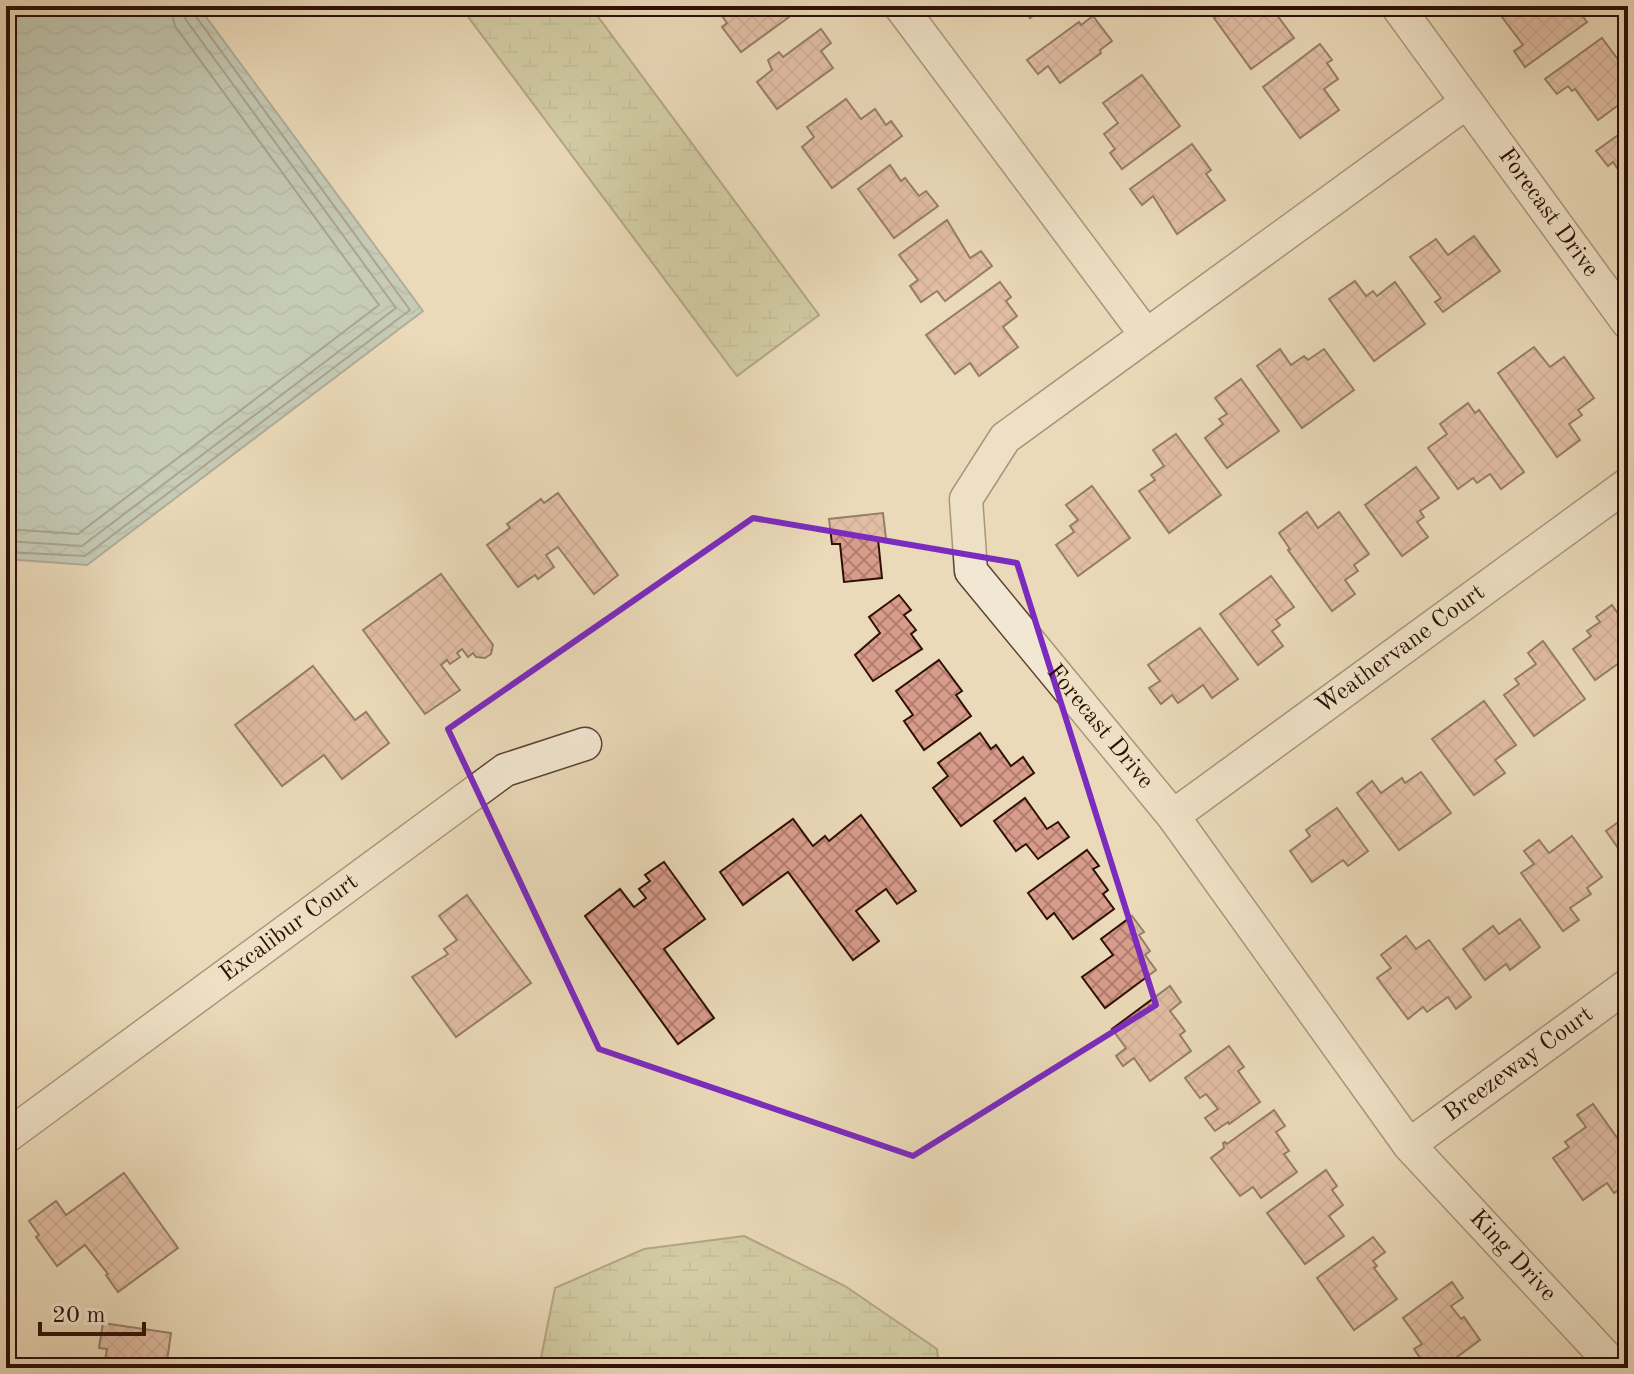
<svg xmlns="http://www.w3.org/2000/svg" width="1634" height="1374" font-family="'Old Standard TT',serif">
  <defs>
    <pattern id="wetland-marsh" width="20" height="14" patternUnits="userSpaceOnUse" patternTransform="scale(2)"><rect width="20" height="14" fill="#b8bf8f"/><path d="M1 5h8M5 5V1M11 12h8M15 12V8" fill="none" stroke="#9ea37a"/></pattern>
    <pattern id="water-waves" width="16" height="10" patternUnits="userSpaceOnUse" patternTransform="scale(2)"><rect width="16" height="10" fill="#99bab4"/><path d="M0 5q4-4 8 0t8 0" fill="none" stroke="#849f99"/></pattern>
    <pattern id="building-cross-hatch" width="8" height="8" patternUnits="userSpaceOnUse" patternTransform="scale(2)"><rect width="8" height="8" fill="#d99c8b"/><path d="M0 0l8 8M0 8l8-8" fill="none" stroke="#b07e70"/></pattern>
  </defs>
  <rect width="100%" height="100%" fill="#ebdab9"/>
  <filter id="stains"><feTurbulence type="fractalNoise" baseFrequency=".0025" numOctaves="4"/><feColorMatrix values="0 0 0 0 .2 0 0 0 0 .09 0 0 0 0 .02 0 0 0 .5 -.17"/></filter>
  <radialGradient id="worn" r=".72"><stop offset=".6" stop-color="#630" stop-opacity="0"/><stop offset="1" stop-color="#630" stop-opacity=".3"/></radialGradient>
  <g fill="url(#wetland-marsh)" stroke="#72674a" stroke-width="2">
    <path d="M460 6H590L819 315 737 376Z"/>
    <path d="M744 1236 845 1286 937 1349 939 1368H539L555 1288 644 1249Z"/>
  </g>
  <path fill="url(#water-waves)" stroke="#6e766e" stroke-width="2" d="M6 6H198L423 311 87 565 6 559Z"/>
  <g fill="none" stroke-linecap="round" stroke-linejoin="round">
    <g stroke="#63645c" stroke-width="2">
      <path d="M6 529 78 534 379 305 175 26 170 6"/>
      <path d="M6 541 82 546 396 308 186 20 182 6"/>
      <path d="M6 552 85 556 410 310 194 14 192 6"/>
    </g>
  </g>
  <g fill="url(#building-cross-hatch)" stroke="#2d0f05" stroke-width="2">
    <path d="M715 6H802L803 7 741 52 722 27 727 23Z"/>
    <path d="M1021 6H1046L1030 18Z"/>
    <path d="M1230 6H1273L1271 7 1294 38 1251 69 1214 18Z"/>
    <path d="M1500 6H1575L1587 22 1525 67 1514 51 1523 45 1496 9Z"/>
    <path d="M1093 16 1112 41 1100 50 1101 53 1060 83 1048 66 1038 74 1027 60 1079 22 1081 25Z"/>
    <path d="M821 29 831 43 821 51 833 68 777 109 757 82 772 70 768 60 779 52 783 57Z"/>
    <path d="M1602 38 1628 73V98L1598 120 1575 89 1572 91 1568 86 1557 94 1545 79Z"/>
    <path d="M1320 44 1332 60 1327 63 1338 79 1324 89 1339 110 1300 138 1263 87Z"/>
    <path d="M1142 75 1180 126 1122 169 1110 153 1115 149 1104 134 1118 123 1103 103Z"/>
    <path d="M846 99 861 119 875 109 886 125 891 121 902 136 832 188 802 147 814 137 807 127Z"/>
    <path d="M1628 128V175L1624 178 1613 162 1608 166 1596 151Z"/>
    <path d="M1192 144 1211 170 1206 174 1225 200 1177 234 1153 196 1142 205 1130 189Z"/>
    <path d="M890 165 901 181 905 178 919 196 926 191 938 206 894 238 858 189Z"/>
    <path d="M947 220 970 258 981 251 992 266 945 301 937 291 921 302 910 286 918 280 899 255Z"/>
    <path d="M1474 236 1500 271 1443 312 1435 302 1441 298 1410 257 1436 239 1448 255Z"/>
    <path d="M1355 281 1366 296 1373 291 1377 296 1395 282 1425 324 1374 361 1329 299Z"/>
    <path d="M1000 282 1011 297 1006 301 1017 316 1003 327 1018 347 979 376 970 363 955 374 926 335Z"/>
    <path d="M1534 347 1550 367 1564 357 1594 398 1578 410 1582 415 1569 424 1580 440 1557 457 1498 373Z"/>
    <path d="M1280 349 1291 365 1304 356 1308 360 1324 349 1354 390 1302 428 1257 366Z"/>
    <path d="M1241 379 1279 431 1227 468 1205 438 1223 424 1219 419 1227 414 1215 398Z"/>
    <path d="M1468 403 1475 413 1479 410 1524 472 1501 489 1490 474 1477 483 1473 478 1458 489 1428 448 1447 434 1440 424Z"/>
    <path d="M1176 434 1221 495 1169 533 1139 491 1155 480 1151 475 1164 466 1153 450Z"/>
    <path d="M1416 467 1439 498 1420 511 1424 517 1417 522 1428 537 1402 556 1365 505Z"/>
    <path d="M1092 486 1130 538 1078 576 1056 545 1074 532 1070 526 1078 520 1066 505Z"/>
    <path d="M558 493 618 575 594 594 558 547 546 555 554 567 538 579 535 575 518 587 487 545 510 528 507 524 541 499 544 503Z"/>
    <path d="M1307 512 1318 528 1339 512 1369 554 1354 565 1358 571 1345 580 1355 594 1332 611 1288 550 1290 549 1279 533Z"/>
    <path d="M883 513 886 539H878L882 578 844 582 840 544H832L829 519Z"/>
    <path d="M441 574 493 645 491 654 485 658 476 657 473 653 468 657 462 649 457 653 460 657 450 664 447 660 441 665 460 690 425 714 363 630Z"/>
    <path d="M1271 576 1294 607 1276 620 1280 625 1272 631 1283 646 1258 665 1220 614Z"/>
    <path d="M899 595 911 610 904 615 916 630 911 634 922 649 873 681 855 655 880 633 869 617Z"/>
    <path d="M1612 605 1628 628V641L1619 647 1626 658 1595 680 1573 649 1591 636 1587 631 1600 622 1596 617Z"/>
    <path d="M1200 628 1238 679 1212 698 1203 685 1178 703 1172 695 1161 704 1149 688 1160 681 1148 665Z"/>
    <path d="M1543 641 1585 699 1534 736 1504 695 1519 684 1515 679 1536 664 1528 653Z"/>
    <path d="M939 660 962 691 956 695 971 716 924 750 904 721 913 715 896 691Z"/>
    <path d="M313 666 355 720 366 712 389 743 342 779 324 755 282 786 235 725Z"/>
    <path d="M1484 701 1516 745 1495 760 1505 773 1474 795 1432 739Z"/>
    <path d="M980 733 991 749 996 745 1011 766 1023 757 1034 773 961 826 933 788 948 776 938 763Z"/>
    <path d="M1421 772 1451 813 1399 850 1357 793 1372 781 1381 793 1402 778 1405 783Z"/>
    <path d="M1025 798 1047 829 1058 822 1069 837 1038 859 1026 844 1016 851 994 821Z"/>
    <path d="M1337 808 1368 851 1348 866 1343 860 1312 882 1290 851 1310 836 1306 830Z"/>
    <path d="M861 815 916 891 897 904 886 889 856 911 879 941 853 960 788 872 743 905 720 872 793 819 813 846 825 836 829 841Z"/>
    <path d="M1621 820 1626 826 1628 825V862L1606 831Z"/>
    <path d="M1572 836 1602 877 1587 888 1591 894 1570 908 1579 920 1563 931 1521 873 1534 864 1524 851 1539 840 1549 853Z"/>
    <path d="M1087 850 1099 866 1093 869 1108 890 1103 894 1114 909 1073 939 1054 913 1047 919 1028 893Z"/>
    <path d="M664 862 705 919 664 949 714 1018 678 1044 585 916 620 889 634 907 646 898 639 889 650 881 645 875Z"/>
    <path d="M467 895 531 983 456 1037 412 977 448 954 444 949 457 940 439 916Z"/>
    <path d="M1132 916 1144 932 1139 935 1150 951 1145 955 1156 970 1105 1008 1082 977 1113 955 1101 939Z"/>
    <path d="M1520 919 1540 947 1510 970 1506 964 1485 980 1463 949 1493 926 1499 934Z"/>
    <path d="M1406 936 1416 949 1429 940 1471 997 1456 1009 1448 997 1427 1012 1423 1007 1408 1019 1377 978 1391 968 1381 955Z"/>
    <path d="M1170 986 1181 1002 1170 1011 1185 1031 1180 1035 1191 1051 1150 1081 1134 1058 1123 1066 1116 1056 1126 1048 1112 1029Z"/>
    <path d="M1229 1046 1244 1067 1238 1071 1260 1102 1229 1124 1228 1122 1215 1131 1205 1118 1218 1109 1206 1094 1200 1098 1185 1078Z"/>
    <path d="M1593 1104 1628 1153V1183L1614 1193 1607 1183 1583 1200 1553 1158 1569 1147 1565 1142 1586 1127 1577 1115Z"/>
    <path d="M1274 1110 1285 1126 1276 1132 1289 1151 1284 1154 1297 1172 1261 1198 1253 1187 1240 1196 1211 1158 1224 1148 1223 1143 1225 1142 1227 1144Z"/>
    <path d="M1326 1170 1337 1186 1332 1190 1343 1205 1329 1216 1344 1236 1305 1264 1267 1213Z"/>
    <path d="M124 1173 178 1248 118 1292 106 1275 108 1274 85 1245 57 1266 36 1237 39 1235 29 1221 56 1201 66 1215Z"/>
    <path d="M1373 1237 1385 1252 1373 1261 1377 1266 1374 1268 1397 1299 1354 1330 1317 1278Z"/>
    <path d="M1452 1282 1463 1298 1451 1306 1461 1319 1464 1317 1480 1340 1442 1368H1427L1414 1349 1422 1344 1403 1318Z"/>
    <path d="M103 1323 171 1333 166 1368 104 1367 107 1349 99 1348Z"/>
  </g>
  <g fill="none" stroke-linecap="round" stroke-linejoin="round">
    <defs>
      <g id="minor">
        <path d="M900 6 1146 335"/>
        <path id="s1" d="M1397 6 1628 323"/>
        <path id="s2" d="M1467 102 1005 438 966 499 971 571 1173 816 1409 1145 1616 1368"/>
        <path id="s3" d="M1173 816 1628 484"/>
        <path id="s4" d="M6 1137 505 770 585 744"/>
        <path id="s5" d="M1409 1145 1628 985"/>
      </g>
    </defs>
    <use href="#minor" stroke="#5c4232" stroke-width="35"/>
    <use href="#minor" stroke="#f2e7d2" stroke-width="32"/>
  </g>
  <path d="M0 0H1634V1374H0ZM753 518 1017 563 1156 1005 913 1156 599 1049 448 729Z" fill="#ebdab9" fill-opacity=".55" fill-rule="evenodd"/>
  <path fill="none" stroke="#7b2cbf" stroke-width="6" stroke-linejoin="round" d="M753 518 1017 563 1156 1005 913 1156 599 1049 448 729Z"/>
  <g text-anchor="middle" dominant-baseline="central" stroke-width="6" stroke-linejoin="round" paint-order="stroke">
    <g font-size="24" fill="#2d0f05" stroke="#f2e7d2">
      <text stroke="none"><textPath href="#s1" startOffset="256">Forecast Drive</textPath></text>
      <text stroke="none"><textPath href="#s3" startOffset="282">Weathervane Court</textPath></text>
      <text stroke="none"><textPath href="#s2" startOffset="918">Forecast Drive</textPath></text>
      <text stroke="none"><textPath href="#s4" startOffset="352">Excalibur Court</textPath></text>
      <text stroke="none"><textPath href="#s5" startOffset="136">Breezeway Court</textPath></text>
      <text stroke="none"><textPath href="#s2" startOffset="1590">King Drive</textPath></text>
    </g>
  </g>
  <rect width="1634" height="1374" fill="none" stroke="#ebdab9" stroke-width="32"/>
  <rect x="8" y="8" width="1618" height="1358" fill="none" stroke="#2d0f05" stroke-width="4"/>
  <rect x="16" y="16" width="1602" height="1342" fill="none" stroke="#2d0f05" stroke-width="2"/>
  <path d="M40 1322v12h104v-12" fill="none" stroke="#2d0f05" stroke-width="4"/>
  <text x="52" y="1322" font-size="24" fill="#2d0f05" stroke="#f2e7d2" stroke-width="6" paint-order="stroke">20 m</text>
  <rect width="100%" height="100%" filter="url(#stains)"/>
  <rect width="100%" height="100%" fill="url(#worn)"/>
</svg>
